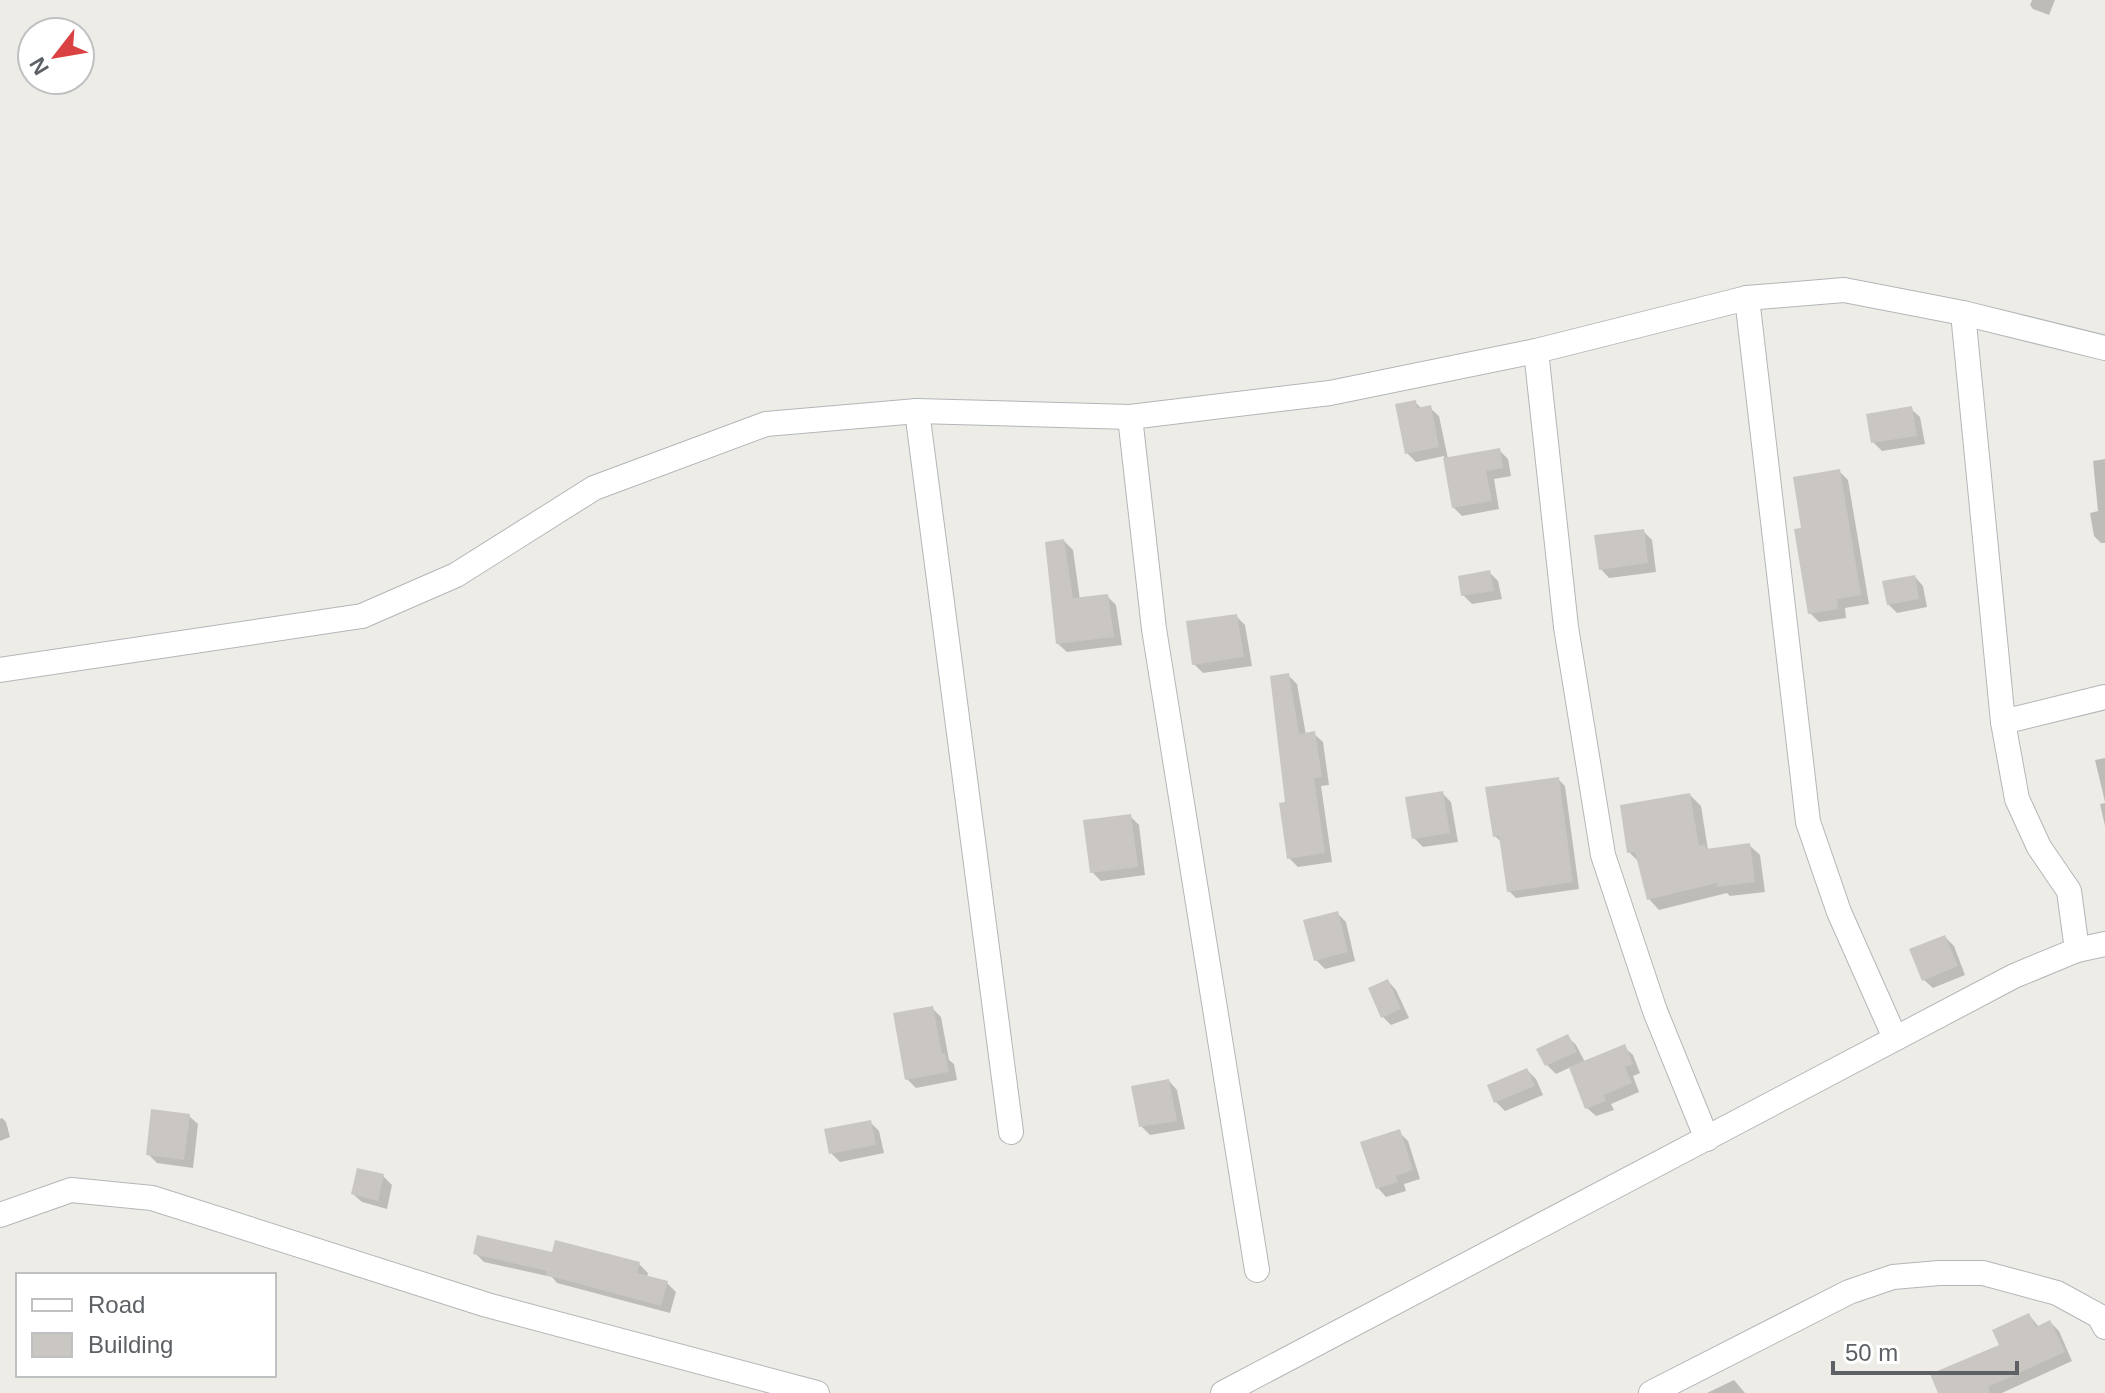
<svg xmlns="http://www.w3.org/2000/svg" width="2105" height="1393" font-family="Helvetica,sans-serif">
  <rect width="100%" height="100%" fill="#eeece6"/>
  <g fill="#0003">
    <path d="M2032 0H2055L2049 15 2033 9 2030 5Z"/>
    <path d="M1415 402 1422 409 1430 408 1439 416 1448 459 1499 450 1508 459 1511 476 1494 479 1499 509 1462 516 1453 507 1444 456 1416 462 1407 453Z"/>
    <path d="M1911 409 1920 417 1925 444 1882 451 1873 442Z"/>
    <path d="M2105 459V543H2101L2094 536 2090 513 2098 511 2093 461Z"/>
    <path d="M1839 471 1848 480 1869 604 1845 608 1846 618 1819 622 1810 613 1803 530Z"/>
    <path d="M1643 531 1652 540 1656 572 1609 578 1601 569Z"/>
    <path d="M1064 541 1073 550 1080 600 1107 596 1116 605 1122 645 1067 652 1058 644Z"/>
    <path d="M1489 572 1498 581 1502 599 1472 604 1463 595Z"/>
    <path d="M1915 577 1923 586 1927 607 1897 613 1888 604Z"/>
    <path d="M1236 616 1245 625 1252 666 1203 673 1194 664Z"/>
    <path d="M1288 675 1297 684 1306 735 1314 734 1323 742 1329 785 1321 786 1332 862 1298 867 1289 858Z"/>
    <path d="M2105 758V802L2095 760Z"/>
    <path d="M1558 779 1565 786 1579 889 1516 898 1509 891 1502 843 1495 836Z"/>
    <path d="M1442 793 1451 802 1458 842 1423 847 1414 838Z"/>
    <path d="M1690 795 1701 806 1708 850 1749 845 1760 855 1765 892 1730 896 1727 893 1659 910 1649 899 1639 862 1629 852Z"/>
    <path d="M2105 803V826L2100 804Z"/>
    <path d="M1130 816 1139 825 1145 875 1101 881 1092 872Z"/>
    <path d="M1337 913 1346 922 1355 961 1325 969 1316 960Z"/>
    <path d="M1945 937 1954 946 1965 975 1933 988 1924 980Z"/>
    <path d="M1388 981 1396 990 1409 1018 1391 1025 1383 1017Z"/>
    <path d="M932 1008 941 1017 949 1060 954 1064 957 1080 916 1088 907 1079Z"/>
    <path d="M1567 1036 1576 1045 1585 1062 1624 1047 1633 1055 1640 1073 1633 1076 1639 1092 1611 1104 1614 1110 1596 1116 1587 1108 1571 1067 1556 1074 1547 1065 1539 1050Z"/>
    <path d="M1527 1070 1536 1079 1543 1095 1505 1111 1496 1102Z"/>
    <path d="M1169 1081 1177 1090 1185 1129 1150 1135 1141 1126Z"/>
    <path d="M189 1116 198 1124 193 1168 157 1163 148 1154Z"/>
    <path d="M2 1118 6 1122 10 1137 0 1141V1119Z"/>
    <path d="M870 1122 879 1131 884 1153 840 1162 831 1153Z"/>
    <path d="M1399 1132 1408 1141 1420 1179 1404 1184 1406 1191 1386 1197 1378 1188Z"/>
    <path d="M383 1176 392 1185 387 1209 362 1202 353 1194Z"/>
    <path d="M475 1253 553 1254 639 1264 648 1273 647 1277 667 1283 676 1292 670 1313 557 1283 552 1277 484 1262Z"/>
    <path d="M2029 1315 2039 1327 2050 1322 2059 1331 2072 1361 2002 1393H1941L2002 1346Z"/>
    <path d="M1734 1380 1745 1393H1707Z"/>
  </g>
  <g fill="#cac7c2">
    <path d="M1416 400 1417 408 1431 405 1439 447 1405 454 1395 404Z"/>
    <path d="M1912 406 1917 436 1871 443 1866 414Z"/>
    <path d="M1500 448 1503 468 1486 471 1492 501 1452 508 1443 458Z"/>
    <path d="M1840 469 1861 595 1837 599 1838 609 1808 614 1794 529 1801 528 1793 477Z"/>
    <path d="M1644 529 1648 563 1599 570 1594 535Z"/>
    <path d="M1064 539 1073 598 1108 594 1114 637 1056 644 1045 542Z"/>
    <path d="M1490 570 1494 591 1461 596 1458 576Z"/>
    <path d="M1915 575 1919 599 1887 605 1882 581Z"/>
    <path d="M1237 614 1244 657 1192 665 1186 621Z"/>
    <path d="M1289 673 1299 734 1315 731 1322 777 1314 778 1325 853 1287 859 1279 803 1285 802 1270 676Z"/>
    <path d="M1559 777 1573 882 1507 892 1499 836 1493 837 1485 787Z"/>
    <path d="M1443 791 1450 833 1412 839 1405 797Z"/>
    <path d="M1690 793 1699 846 1705 844 1706 849 1750 843 1755 882 1717 887V883L1647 900 1635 852 1627 853 1620 805Z"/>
    <path d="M1131 814 1138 867 1090 873 1083 820Z"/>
    <path d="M1338 911 1348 952 1314 961 1303 920Z"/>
    <path d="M1945 935 1958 966 1922 981 1909 949Z"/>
    <path d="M1388 979 1401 1009 1381 1018 1368 988Z"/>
    <path d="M933 1006 942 1054 945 1053 949 1072 905 1080 893 1013Z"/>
    <path d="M1568 1034 1577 1052 1545 1066 1536 1049Z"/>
    <path d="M1625 1044 1633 1064 1625 1067 1632 1083 1604 1095 1606 1101 1585 1109 1569 1067Z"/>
    <path d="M1527 1068 1535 1086 1494 1103 1487 1085Z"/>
    <path d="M1169 1079 1177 1121 1139 1127 1131 1086Z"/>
    <path d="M151 1109 190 1114 184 1160 146 1155Z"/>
    <path d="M871 1120 876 1145 829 1154 824 1129Z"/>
    <path d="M1400 1129 1413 1170 1396 1176 1398 1182 1376 1189 1360 1142Z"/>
    <path d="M357 1168 384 1174 378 1201 351 1194Z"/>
    <path d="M477 1235 552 1252 555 1240 640 1262 637 1273 668 1281 661 1306 546 1275 547 1271 473 1254Z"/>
    <path d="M2029 1313 2036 1327 2050 1320 2065 1352 1988 1387 1990 1393H1938L1930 1374 1999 1345 1992 1330Z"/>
  </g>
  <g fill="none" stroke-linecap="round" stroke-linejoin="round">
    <defs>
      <g id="minor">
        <path d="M1747 298 1808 822 1839 912 1895 1038"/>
        <path d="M1963 313 2003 722 2017 799 2039 847 2069 891 2077 950"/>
        <path d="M1536 351 1566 627 1603 855 1655 1011 1707 1139"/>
        <path d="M917 411 1011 1132"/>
        <path d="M1130 417 1154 629 1257 1270"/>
        <path d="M0 670 362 616 456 575 594 488 766 424 917 411 1130 417 1330 393 1536 351 1747 298 1844 290 1963 313 2105 348"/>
        <path d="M2003 722 2105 697"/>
        <path d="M0 1215 71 1190 152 1198 487 1305 817 1393"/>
        <path d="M1223 1393 2014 976 2077 950 2105 944"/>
        <path d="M1651 1393 1849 1292 1893 1277 1939 1273H1983L2057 1293 2099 1316 2105 1327"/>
      </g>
    </defs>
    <use href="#minor" stroke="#b3b6b9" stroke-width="26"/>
    <use href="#minor" stroke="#fff" stroke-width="24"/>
  </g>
  <rect x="16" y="1273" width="260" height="104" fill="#ffffff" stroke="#bec0c1" stroke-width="2"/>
  <rect x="32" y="1299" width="40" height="12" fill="#ffffff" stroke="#bec0c1" stroke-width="2"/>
  <text x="88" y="1313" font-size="24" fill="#5d6165">Road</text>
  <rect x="32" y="1333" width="40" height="24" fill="#cac7c2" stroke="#bec0c1" stroke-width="2"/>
  <text x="88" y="1353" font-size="24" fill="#5d6165">Building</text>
  <g transform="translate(56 56) rotate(239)"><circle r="38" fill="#ffffff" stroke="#bec0c1" stroke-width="2"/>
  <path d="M0-6L14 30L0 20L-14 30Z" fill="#d94143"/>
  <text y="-12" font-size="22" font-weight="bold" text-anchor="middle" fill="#5d6165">N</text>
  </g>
  <path d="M1833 1361v12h184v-12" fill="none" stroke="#5d6165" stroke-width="4"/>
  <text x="1845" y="1361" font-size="24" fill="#5d6165" stroke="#ffffff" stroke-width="6" paint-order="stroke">50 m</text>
</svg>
